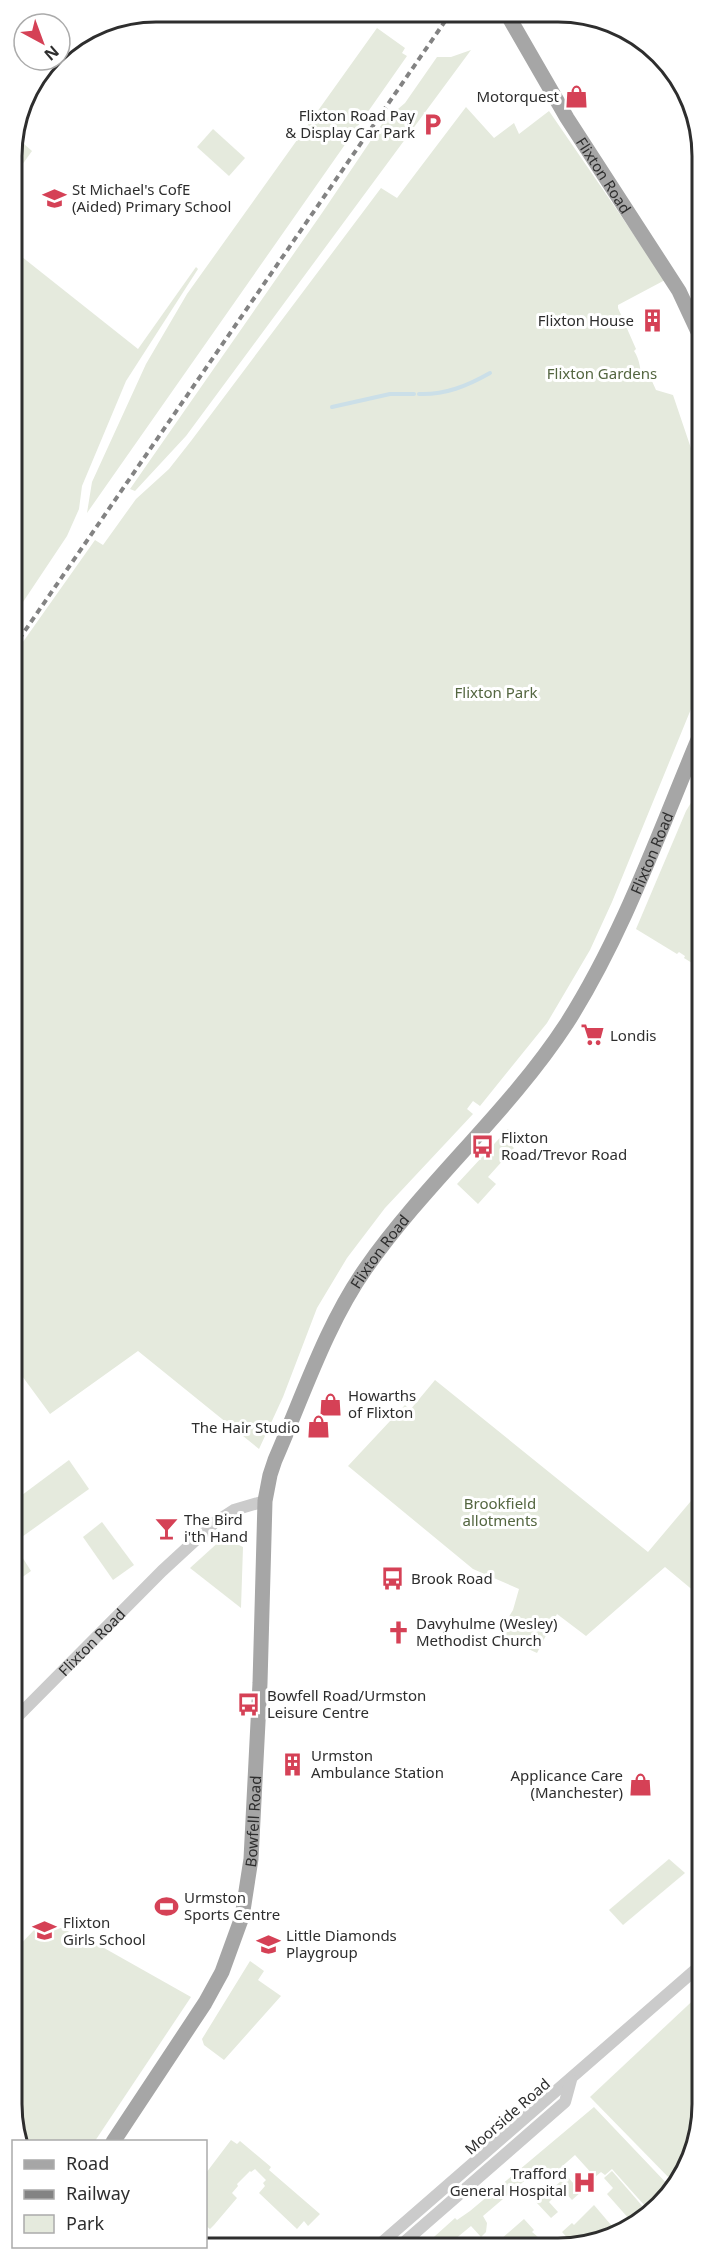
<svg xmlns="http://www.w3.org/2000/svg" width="714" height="2260" font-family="'Noto Sans',sans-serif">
  <rect width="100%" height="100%" fill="#fff"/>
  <g fill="#e5eadd">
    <path d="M377 28 405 48 402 53 407 56 87 513 92 482 146 364 187 294Z"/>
    <path d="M471 50 186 436 135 491 130 489 322 213 384 121 405 103 437 57H451Z"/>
    <path d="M466 107 494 138 514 123 519 134 549 111 665 280 618 305V308L636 349 634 351C640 359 640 371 643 381L651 379 656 390 673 395 700 475V687L612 902 590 950 547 1023 480 1106 473 1101 467 1109 473 1114 385 1208 347 1258 317 1308 283 1397 259 1449 138 1351 50 1414 14 1365 13 656 95 540 103 545 136 499 169 469 191 441 381 188 397 198Z"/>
    <path d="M213 129 245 158 229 176 197 147Z"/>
    <path d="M15 136 32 151 12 179V147Z"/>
    <path d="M12 249 138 349 196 267 198 269 126 381 82 486 79 509 67 536 13 617Z"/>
    <path d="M700 788V947L696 948 694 955 700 959V968L684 958 685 956 679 952 677 954 636 929 686 811Z"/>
    <path d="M508 1129 519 1139 512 1146 514 1148 488 1177 496 1184 478 1204 457 1184Z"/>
    <path d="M435 1380 648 1552 691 1501 701 1508V1597L665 1567 586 1636 557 1614 537 1653 498 1635 513 1610 519 1589 473 1569 348 1466 405 1405 410 1410Z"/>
    <path d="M69 1460 89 1489 19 1539 14 1531V1501Z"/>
    <path d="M102 1522 134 1565 113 1580 83 1537Z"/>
    <path d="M234 1534 237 1544 243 1547 241 1608 190 1568 222 1539Z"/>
    <path d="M14 1544 31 1571 14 1583Z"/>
    <path d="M669 1859 685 1873 623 1925 609 1910Z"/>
    <path d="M56 1925 96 1946 97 1944 191 1997 95 2141H20L15 2132 14 1951 36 1928Z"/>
    <path d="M250 1961 264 1971 258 1980 281 1996 224 2060 204 2045 202 2039Z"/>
    <path d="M702 1992V2113L691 2159 675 2184 590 2097Z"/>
    <path d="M594 2107 672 2189 666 2199 654 2209 649 2203 645 2206 612 2169 605 2175 601 2172 595 2177 575 2155 551 2176 542 2166 483 2216 487 2223 486 2232 481 2237 471 2226 448 2245H425L455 2218 457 2220 470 2211Z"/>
    <path d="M231 2140 237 2144 240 2141 271 2167 269 2170 320 2214 308 2226 304 2221 297 2229 259 2193 265 2186 263 2183 266 2180 255 2169 251 2172 250 2171 237 2184 238 2186 232 2193 237 2198 214 2225 210 2229 206 2226V2173Z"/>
    <path d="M612 2171 644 2208 630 2220 607 2194 613 2188 604 2178Z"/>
    <path d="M567 2176 581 2192 572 2200 563 2190 559 2193 554 2187Z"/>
    <path d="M548 2191 553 2198 549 2202 558 2212 551 2218 536 2202Z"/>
    <path d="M594 2205 617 2232 586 2245H574L562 2232 572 2223 574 2225Z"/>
    <path d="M524 2219 534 2230 532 2232 544 2242 542 2245H507L501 2239Z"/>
  </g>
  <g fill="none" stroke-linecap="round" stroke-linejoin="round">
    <g stroke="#cbdfe8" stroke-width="4">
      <path d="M419 394C445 395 467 386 490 373"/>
      <path d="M332 407 390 394H414"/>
    </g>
    <g stroke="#cbcbcb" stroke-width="12">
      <path id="s1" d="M14 1720 162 1571 214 1523 234 1510 265 1501"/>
      <path d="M379 2245 702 1964"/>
      <path d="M401 2245 565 2102 571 2080"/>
    </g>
    <g stroke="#a6a6a6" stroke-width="15">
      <path id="s2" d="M507 14 567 118 679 291 700 336"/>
      <path id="s3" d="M113 2142 205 2003 222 1972 242 1917 251 1859 260 1683 265 1501 270 1475 275 1460C303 1396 326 1325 366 1268 427 1181 509 1112 567 1023 624 933 659 832 700 735"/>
    </g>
    <path stroke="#838383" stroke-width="4" stroke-dasharray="6 4.5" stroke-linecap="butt" d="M13 648 450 14"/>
  </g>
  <defs>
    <symbol id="shop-bare" viewBox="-9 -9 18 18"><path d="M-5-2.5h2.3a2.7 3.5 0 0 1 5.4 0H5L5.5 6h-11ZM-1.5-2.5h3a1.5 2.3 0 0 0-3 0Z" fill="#d54156" stroke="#fff" stroke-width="2.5" paint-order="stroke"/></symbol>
    <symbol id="parking-bare" viewBox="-9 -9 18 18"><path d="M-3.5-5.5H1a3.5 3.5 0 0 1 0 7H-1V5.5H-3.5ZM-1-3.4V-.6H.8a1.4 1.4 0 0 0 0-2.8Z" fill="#d54156" stroke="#fff" stroke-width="2.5" paint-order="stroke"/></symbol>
    <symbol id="school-bare" viewBox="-9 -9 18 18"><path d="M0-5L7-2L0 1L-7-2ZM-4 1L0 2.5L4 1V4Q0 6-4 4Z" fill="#d54156" stroke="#fff" stroke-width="2.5" paint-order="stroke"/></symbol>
    <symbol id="building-bare" viewBox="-9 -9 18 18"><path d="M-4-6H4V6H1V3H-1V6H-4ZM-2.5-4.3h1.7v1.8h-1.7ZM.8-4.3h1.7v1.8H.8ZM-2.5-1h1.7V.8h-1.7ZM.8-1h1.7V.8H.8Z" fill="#d54156" stroke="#fff" stroke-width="2.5" paint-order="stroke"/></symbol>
    <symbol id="supermarket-bare" viewBox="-9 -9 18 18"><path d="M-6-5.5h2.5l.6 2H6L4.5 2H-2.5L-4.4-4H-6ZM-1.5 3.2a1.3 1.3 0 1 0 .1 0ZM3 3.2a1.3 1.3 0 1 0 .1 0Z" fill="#d54156" stroke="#fff" stroke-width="2.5" paint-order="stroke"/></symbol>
    <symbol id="bus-bare" viewBox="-9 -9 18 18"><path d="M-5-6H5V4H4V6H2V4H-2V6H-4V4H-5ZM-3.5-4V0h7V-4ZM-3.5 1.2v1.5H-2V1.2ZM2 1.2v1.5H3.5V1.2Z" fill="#d54156" stroke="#fff" stroke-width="2.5" paint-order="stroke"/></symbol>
    <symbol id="bar-bare" viewBox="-9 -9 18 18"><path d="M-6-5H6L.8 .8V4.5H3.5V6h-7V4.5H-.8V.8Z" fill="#d54156" stroke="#fff" stroke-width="2.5" paint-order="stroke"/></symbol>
    <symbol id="church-bare" viewBox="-9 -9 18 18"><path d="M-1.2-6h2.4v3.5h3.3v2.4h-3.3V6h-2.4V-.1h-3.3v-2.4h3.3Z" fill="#d54156" stroke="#fff" stroke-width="2.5" paint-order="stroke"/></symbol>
    <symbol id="stadium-bare" viewBox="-9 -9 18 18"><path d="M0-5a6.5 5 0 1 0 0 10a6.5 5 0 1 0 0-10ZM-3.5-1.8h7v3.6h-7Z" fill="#d54156" stroke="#fff" stroke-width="2.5" paint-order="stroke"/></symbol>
    <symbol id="hospital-bare" viewBox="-9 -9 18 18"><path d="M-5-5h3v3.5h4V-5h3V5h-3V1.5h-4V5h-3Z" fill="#d54156" stroke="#fff" stroke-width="2.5" paint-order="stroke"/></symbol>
  </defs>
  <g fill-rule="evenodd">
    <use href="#shop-bare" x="560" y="80" width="33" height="33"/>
    <use href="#parking-bare" x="416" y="108" width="33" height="33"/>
    <use href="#school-bare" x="38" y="182" width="33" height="33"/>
    <use href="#building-bare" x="636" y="304" width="33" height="33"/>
    <use href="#supermarket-bare" x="576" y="1018" width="33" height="33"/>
    <use href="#bus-bare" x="466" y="1130" width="33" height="33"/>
    <use href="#shop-bare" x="314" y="1388" width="33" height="33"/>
    <use href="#shop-bare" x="302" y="1410" width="33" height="33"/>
    <use href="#bar-bare" x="150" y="1512" width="33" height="33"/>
    <use href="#bus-bare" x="376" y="1562" width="33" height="33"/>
    <use href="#church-bare" x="382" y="1616" width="33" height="33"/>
    <use href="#bus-bare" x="232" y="1688" width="33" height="33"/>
    <use href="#building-bare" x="276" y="1748" width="33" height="33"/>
    <use href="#shop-bare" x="624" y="1768" width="33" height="33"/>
    <use href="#stadium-bare" x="150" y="1890" width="33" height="33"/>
    <use href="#school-bare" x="28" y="1914" width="33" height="33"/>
    <use href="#school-bare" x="252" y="1928" width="33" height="33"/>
    <use href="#hospital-bare" x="568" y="2166" width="33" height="33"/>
  </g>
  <g text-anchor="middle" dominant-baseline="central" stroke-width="6" stroke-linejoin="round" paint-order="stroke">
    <g font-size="15" fill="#2e2e2e" stroke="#fff" text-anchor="start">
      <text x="559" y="96" text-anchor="end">Motorquest</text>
      <text x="415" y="115" text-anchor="end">Flixton Road Pay<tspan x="415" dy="17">&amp; Display Car Park</tspan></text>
      <text x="72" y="189">St Michael's CofE<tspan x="72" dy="17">(Aided) Primary School</tspan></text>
      <text x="634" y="320" text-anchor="end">Flixton House</text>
      <text x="610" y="1035">Londis</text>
      <text x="501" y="1137">Flixton<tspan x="501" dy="17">Road/Trevor Road</tspan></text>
      <text x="348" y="1395">Howarths<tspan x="348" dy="17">of Flixton</tspan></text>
      <text x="300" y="1427" text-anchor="end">The Hair Studio</text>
      <text x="184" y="1519">The Bird<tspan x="184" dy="17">i'th Hand</tspan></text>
      <text x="411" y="1578">Brook Road</text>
      <text x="416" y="1623">Davyhulme (Wesley)<tspan x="416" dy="17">Methodist Church</tspan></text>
      <text x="267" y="1695">Bowfell Road/Urmston<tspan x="267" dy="17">Leisure Centre</tspan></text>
      <text x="311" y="1755">Urmston<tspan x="311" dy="17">Ambulance Station</tspan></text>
      <text x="623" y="1775" text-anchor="end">Applicance Care<tspan x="623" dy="17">(Manchester)</tspan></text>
      <text x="184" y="1897">Urmston<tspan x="184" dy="17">Sports Centre</tspan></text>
      <text x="63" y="1922">Flixton<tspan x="63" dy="17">Girls School</tspan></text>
      <text x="286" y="1935">Little Diamonds<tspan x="286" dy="17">Playgroup</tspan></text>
      <text x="567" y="2173" text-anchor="end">Trafford<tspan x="567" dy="17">General Hospital</tspan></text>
    </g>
    <g font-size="15" fill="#2e2e2e" stroke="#fff">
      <text stroke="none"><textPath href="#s2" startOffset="188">Flixton Road</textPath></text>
      <text stroke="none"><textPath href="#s3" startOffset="1440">Flixton Road</textPath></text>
      <text stroke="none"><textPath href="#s3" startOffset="954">Flixton Road</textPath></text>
      <text stroke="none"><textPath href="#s1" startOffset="110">Flixton Road</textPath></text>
      <text stroke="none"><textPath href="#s3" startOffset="357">Bowfell Road</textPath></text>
      <text transform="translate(507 2116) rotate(-41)">Moorside Road</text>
    </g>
    <g font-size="15" fill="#546640" stroke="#fff">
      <text x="602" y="373">Flixton Gardens</text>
      <text x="496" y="692">Flixton Park</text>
      <text x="500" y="1503">Brookfield<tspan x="500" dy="17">allotments</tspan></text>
    </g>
  </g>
  <path d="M0 0H714V2260H0ZM156 22H558A134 134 0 0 1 692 156V2104A134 134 0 0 1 558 2238H156A134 134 0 0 1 22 2104V156A134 134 0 0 1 156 22Z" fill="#fff" fill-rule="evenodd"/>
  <path fill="none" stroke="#2e2e2e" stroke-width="3" d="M156 22H558A134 134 0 0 1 692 156V2104A134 134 0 0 1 558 2238H156A134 134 0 0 1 22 2104V156A134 134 0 0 1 156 22Z"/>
  <rect x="12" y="2140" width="195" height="108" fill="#ffffff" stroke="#ababab" stroke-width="1.5"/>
  <rect x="24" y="2160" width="30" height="9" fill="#a6a6a6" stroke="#ababab" stroke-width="1.5"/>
  <text x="66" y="2170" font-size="18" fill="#2e2e2e">Road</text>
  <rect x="24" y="2190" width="30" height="9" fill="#838383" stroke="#ababab" stroke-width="1.5"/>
  <text x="66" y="2200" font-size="18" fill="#2e2e2e">Railway</text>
  <rect x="24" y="2215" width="30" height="18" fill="#e5eadd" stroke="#ababab" stroke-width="1.5"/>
  <text x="66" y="2230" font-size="18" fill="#2e2e2e">Park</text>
  <g transform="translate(42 42) rotate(139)"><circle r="28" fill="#ffffff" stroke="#ababab" stroke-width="1.5"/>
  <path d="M0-4.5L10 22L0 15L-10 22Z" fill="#d54156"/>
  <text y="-9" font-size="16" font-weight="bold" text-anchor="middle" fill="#2e2e2e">N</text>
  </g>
</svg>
